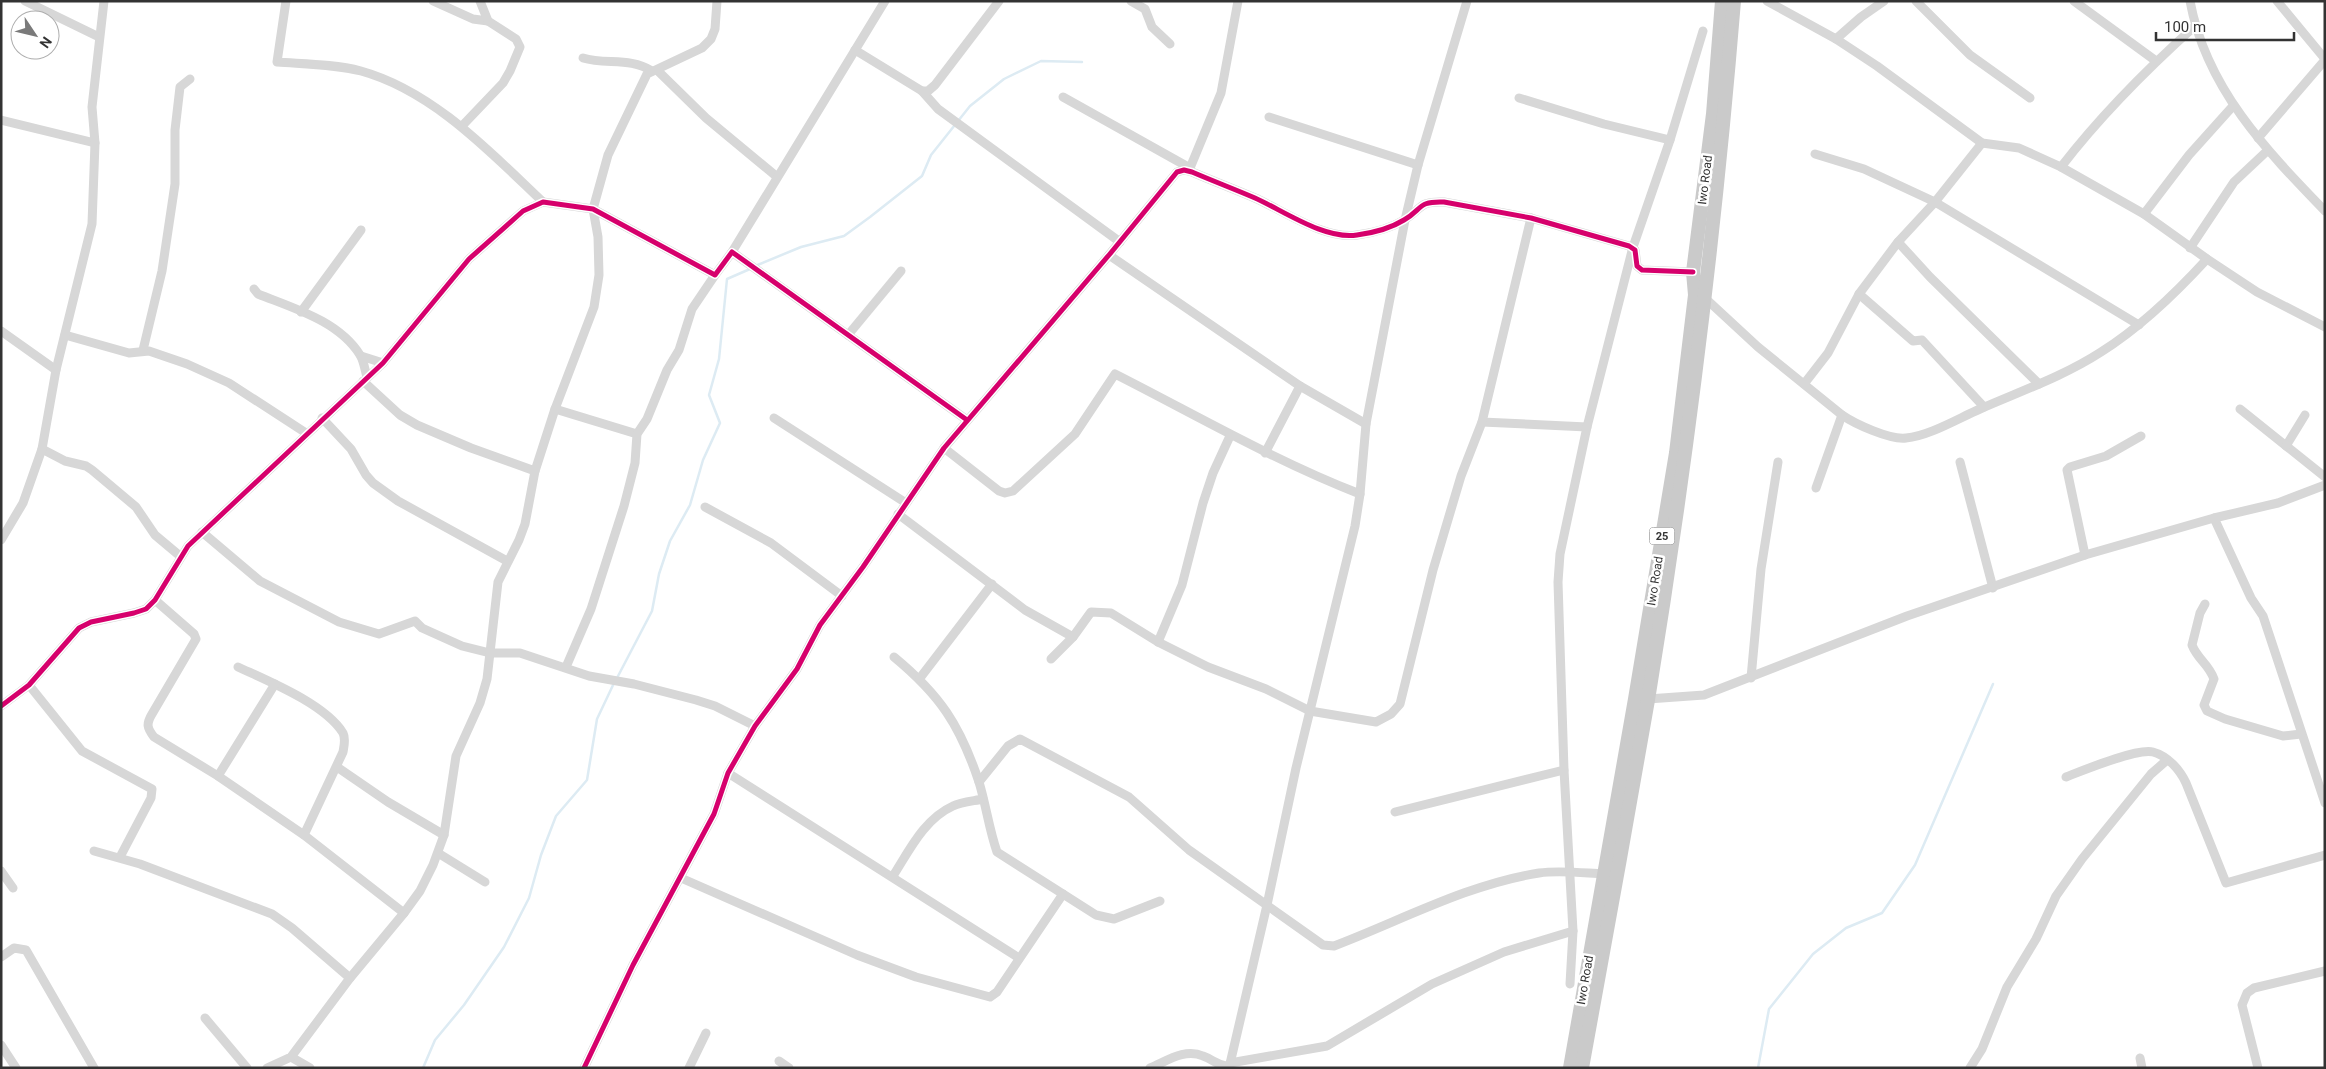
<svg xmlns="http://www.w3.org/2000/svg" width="2326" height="1069" font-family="Roboto,sans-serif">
  <rect width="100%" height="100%" fill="#fff"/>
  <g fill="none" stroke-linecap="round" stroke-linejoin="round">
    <g stroke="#ddebf3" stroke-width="2.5">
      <path d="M755 266 801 247 844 236 870 217 922 176 931 155 970 106 1004 79 1041 61 1082 62"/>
      <path d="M617 678 652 611 659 574 670 541 690 505 703 460 720 423 709 395 719 359 727 279 750 269"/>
      <path d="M423 1068 435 1040 464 1005 504 947 529 898 541 855 556 816 587 780 597 719 614 683"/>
      <path d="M1758 1068 1769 1009 1813 954 1846 928 1882 913 1915 865 1993 684"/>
    </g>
    <g stroke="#d7d7d7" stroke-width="9">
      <path d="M25 1 99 37"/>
      <path d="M286 1 277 62C304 64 334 64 361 71 433 91 490 152 543 202"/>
      <path d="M433 1 473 19 488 21"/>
      <path d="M1131 1 1145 9 1152 27 1170 44"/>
      <path d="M1767 1 1836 39 1877 66 1982 143 2019 148 2061 167 2144 214 2207 259 2257 292 2325 327"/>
      <path d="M1916 1 1970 55 2030 98"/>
      <path d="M2074 1 2156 61"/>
      <path d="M2190 1C2206 88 2266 150 2325 211"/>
      <path d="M2277 1 2325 59"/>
      <path d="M1836 39 1861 17 1884 1"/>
      <path d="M855 50 922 91 938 109 1120 242"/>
      <path d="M583 58C606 65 630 57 652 71"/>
      <path d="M658 71 706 118 776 176"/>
      <path d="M922 91H928L935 85 999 1"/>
      <path d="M1063 97 1190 168"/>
      <path d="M1519 98 1604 124 1670 140"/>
      <path d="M1269 117 1418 165"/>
      <path d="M1 120 95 143"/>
      <path d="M462 126 503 83 510 71 520 47 516 39 488 21 480 1"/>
      <path d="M2258 138 2325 60"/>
      <path d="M1815 154 1864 169 1935 202 2139 325"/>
      <path d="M2061 167C2101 115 2146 70 2195 26"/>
      <path d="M1184 170 1190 168 1221 93 1238 1"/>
      <path d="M2144 214 2189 155 2233 106"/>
      <path d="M1898 242 1930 277 2039 384"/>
      <path d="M2190 248 2234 182 2267 151"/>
      <path d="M732 252 885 1"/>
      <path d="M1109 255 1300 386 1366 424"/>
      <path d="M254 289 258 294C293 308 339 321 360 355 364 361 365 371 367 377"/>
      <path d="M1859 294 1913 341 1922 340 1984 407"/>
      <path d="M1705 298 1758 347 1842 415C1855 424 1890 440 1906 438 1929 436 1959 418 1980 409 2021 391 2064 376 2101 352 2141 327 2175 294 2207 259"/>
      <path d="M301 312 361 230"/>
      <path d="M1 331 56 370"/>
      <path d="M65 335 129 353 149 351 187 364 229 383 306 433"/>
      <path d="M848 335 901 271"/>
      <path d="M143 350 162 271 175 184V130L180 87 190 79"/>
      <path d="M361 356 383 363"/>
      <path d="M363 381 400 415 417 425 471 448 535 471"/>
      <path d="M1804 384 1828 353 1859 294 1898 242 1935 202 1982 143"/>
      <path d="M555 409 637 434"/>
      <path d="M2240 409 2325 477"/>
      <path d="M322 418 351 449 366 475 373 483 398 501 507 561"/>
      <path d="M774 418 906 503"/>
      <path d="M1482 422 1587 427"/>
      <path d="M2286 446 2305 415"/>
      <path d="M944 448 999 491 1005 493 1013 491 1075 434 1115 374C1196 415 1275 461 1360 494"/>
      <path d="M42 449 65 461 86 466 92 470 136 507 155 535 180 556"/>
      <path d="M1265 453 1300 386"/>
      <path d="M1960 462 1993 588"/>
      <path d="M1816 488 1842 415"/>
      <path d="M705 507 771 543 842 596"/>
      <path d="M898 514 1025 610 1073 637"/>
      <path d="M2214 518 2251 598 2263 616 2325 803"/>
      <path d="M202 532 260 581 339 622 379 634 415 621 422 628 462 646 490 653H520L589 676 634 684 696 700 715 706 755 726"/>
      <path d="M1 540 23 503 42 449 56 370 92 224 95 143 92 107 104 1"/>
      <path d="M2085 555 2067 470 2070 467 2106 456 2141 436"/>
      <path d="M155 600 194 634 196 639 152 714C146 724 147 728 154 737L218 776 304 835 404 913"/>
      <path d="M2205 604 2200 613 2192 645C2198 660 2208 663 2214 679L2204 705 2207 711 2225 719 2283 736 2301 734"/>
      <path d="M1158 642 1182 585 1203 503 1213 473 1230 436"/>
      <path d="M894 657C940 695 960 725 979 782 986 805 989 829 997 852L1096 915 1114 919 1160 901"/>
      <path d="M1051 659 1073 637 1091 612 1111 613 1158 642 1208 667 1266 689 1310 711 1376 722 1391 714 1400 704 1433 570 1461 476 1482 422 1531 218"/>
      <path d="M238 667C268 681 325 704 343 733 346 739 344 746 343 752L304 835"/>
      <path d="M566 667 591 609 624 506 635 463 637 434 647 419 667 370 679 350 692 309 715 275"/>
      <path d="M920 678 992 584"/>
      <path d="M1751 678 1761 569 1778 462"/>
      <path d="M29 685 82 751 152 789 151 798 120 857"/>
      <path d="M1648 699 1704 695 1907 616 2085 555 2214 518 2278 503 2325 485"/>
      <path d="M1 706 29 685 79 628 91 622 134 613 146 609 155 600 188 546 383 363 469 259 523 211 543 202 593 209 715 275 732 252 967 420"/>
      <path d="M337 767 388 802 444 835"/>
      <path d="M728 773 1019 958"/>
      <path d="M218 776 275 684"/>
      <path d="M2066 777C2084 770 2137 748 2153 752 2168 756 2180 770 2186 783L2226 883 2325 855"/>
      <path d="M979 782 1008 746 1020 739 1129 797 1189 850 1323 945 1334 946C1400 921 1468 884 1539 873 1560 870 1583 873 1604 874"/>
      <path d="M1395 812 1564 770"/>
      <path d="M94 851 140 864 272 914 292 928 350 978"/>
      <path d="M438 853 485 882"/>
      <path d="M1 871 13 888"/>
      <path d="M893 876C909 851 924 819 953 806 961 802 974 801 983 799"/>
      <path d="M681 878 857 955 916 977 990 997 997 992 1063 894"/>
      <path d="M1 957 14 948 26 950 94 1068"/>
      <path d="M1570 984 1573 931 1564 770 1558 582 1560 554 1587 427 1633 247 1670 140 1703 31"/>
      <path d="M205 1018 247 1068"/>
      <path d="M1 1045 16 1068"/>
      <path d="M291 1057 310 1068"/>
      <path d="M2140 1058 2142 1068"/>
      <path d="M779 1061 789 1068"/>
      <path d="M1230 1063 1327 1046 1432 984 1504 952 1573 931"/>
      <path d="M267 1068 291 1057 350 978 404 913 420 891 433 865 444 835 456 756 480 703 487 679 498 582 519 540 525 524 535 471 555 409 594 307 599 275 598 237 593 209 608 155 647 74 702 48 711 39 715 29 717 1"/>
      <path d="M584 1068 633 965 714 814 728 773 755 726 797 669 820 625 863 567 944 448 1109 255 1177 172 1184 170 1192 172C1213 181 1234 189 1255 198 1284 211 1325 240 1357 235 1372 233 1391 228 1404 220 1423 209 1417 201 1444 202L1531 218 1629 246 1635 250 1637 266 1642 270 1693 272"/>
      <path d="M689 1068 706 1033"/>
      <path d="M1150 1068C1167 1061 1185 1048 1203 1056 1214 1060 1215 1064 1229 1067"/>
      <path d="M1229 1068 1267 905 1296 768 1355 526 1360 494 1366 424 1405 220 1418 165 1467 1"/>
      <path d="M1970 1068 1982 1049 2007 987 2036 939 2056 896 2082 859 2151 774 2167 760"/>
      <path d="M2258 1068 2242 1005 2247 993 2254 988 2325 971"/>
    </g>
    <g stroke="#cacaca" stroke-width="14">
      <path d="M1570 1068 1635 699 1676 453 1695 295 1693 272 1713 114 1722 1"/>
      <path d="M1582 1068C1604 945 1627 823 1648 700 1686 468 1715 235 1734 1"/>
    </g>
    <defs>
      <g id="cycleway">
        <path d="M1 706 29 685 79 628 91 622 134 613 146 609 155 600 188 546 383 363 469 259 523 211 543 202 593 209 715 275 732 252 967 420"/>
        <path d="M584 1068 633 965 714 814 728 773 755 726 797 669 820 625 863 567 944 448 1109 255 1177 172 1184 170 1192 172C1213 181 1234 189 1255 198 1284 211 1325 240 1357 235 1372 233 1391 228 1404 220 1423 209 1417 201 1444 202L1531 218 1629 246 1635 250 1637 266 1642 270 1693 272"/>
      </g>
    </defs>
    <use href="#cycleway" stroke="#fff" stroke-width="8"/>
    <use href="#cycleway" stroke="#d6006c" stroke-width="5"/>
  </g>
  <g text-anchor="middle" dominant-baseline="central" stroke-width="5" stroke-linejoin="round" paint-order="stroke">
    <rect fill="#fff" stroke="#707070" stroke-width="1" x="1649.5" y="527.5" width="25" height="17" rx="4"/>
    <g font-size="11" font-weight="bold" fill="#333">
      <text x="1662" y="536">25</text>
    </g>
    <g font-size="12" fill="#333" stroke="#fff">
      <text transform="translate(1705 180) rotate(-83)">Iwo Road</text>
      <text transform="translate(1655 581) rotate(-81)">Iwo Road</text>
      <text transform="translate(1585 980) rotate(-80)">Iwo Road</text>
    </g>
  </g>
  <rect width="2326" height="1069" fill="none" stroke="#333333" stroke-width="5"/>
  <g transform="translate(35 35) rotate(125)"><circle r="24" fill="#ffffff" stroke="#adadad"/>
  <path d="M0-4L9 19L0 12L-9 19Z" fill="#7a7a7a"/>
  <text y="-8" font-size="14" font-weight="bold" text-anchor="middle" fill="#333333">N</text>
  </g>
  <path d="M2156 32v8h138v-8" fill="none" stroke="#333333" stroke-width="2.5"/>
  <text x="2164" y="32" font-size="15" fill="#333333" stroke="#ffffff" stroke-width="4" paint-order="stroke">100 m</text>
</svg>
